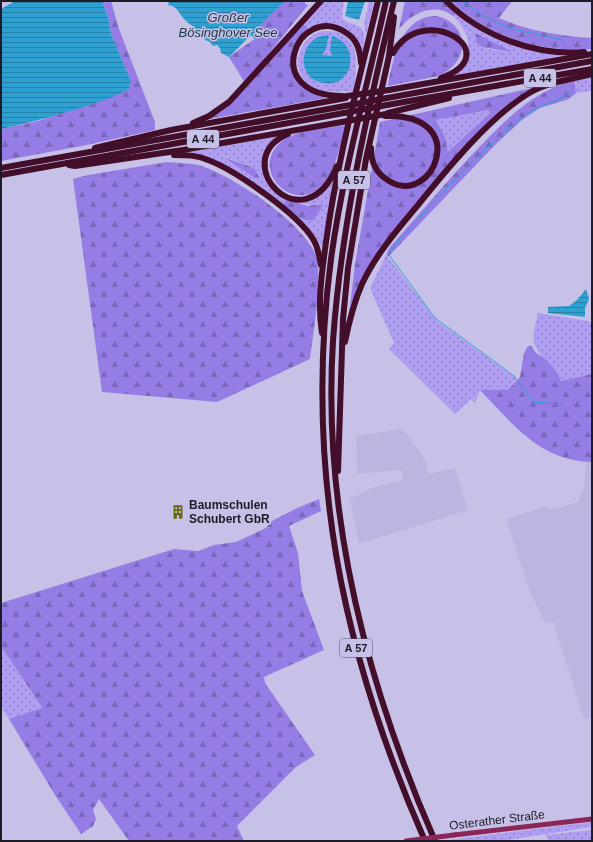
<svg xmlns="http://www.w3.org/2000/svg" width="593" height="842" font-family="Arial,sans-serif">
  <defs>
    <pattern id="grass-dots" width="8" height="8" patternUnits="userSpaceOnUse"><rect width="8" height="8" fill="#b09ef3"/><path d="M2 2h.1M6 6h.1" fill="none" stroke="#8f80c5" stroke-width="1.8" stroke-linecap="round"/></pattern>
    <pattern id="forest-firs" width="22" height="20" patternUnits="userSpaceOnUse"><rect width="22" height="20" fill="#967de6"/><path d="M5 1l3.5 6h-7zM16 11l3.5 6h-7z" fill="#7a66ba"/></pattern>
    <pattern id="water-rules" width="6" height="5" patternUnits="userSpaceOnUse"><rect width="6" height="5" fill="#2ea0d2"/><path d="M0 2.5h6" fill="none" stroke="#2782aa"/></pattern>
  </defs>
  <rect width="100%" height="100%" fill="#c7c1e7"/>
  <g fill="#bcb5e1">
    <path d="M403 429 426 461 428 474 455 468 468 510 359 544 350 499 372 488 402 480V470L357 474 356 436Z"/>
    <path d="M586 462 592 463V718L584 719 553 621 546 624 539 611 529 589 506 519 547 506 551 510 578 502 584 487Z"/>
  </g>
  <g fill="url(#grass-dots)" fill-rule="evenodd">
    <path d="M324 1H344L342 17C349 30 371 16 363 51 339 26 347 21 309 29L303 24Z"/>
    <path d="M369 1H374L366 36 364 24Z"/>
    <path d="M456 12 485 32 565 55 455 76C456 72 458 71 461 68 474 50 469 31 453 16ZM474 34 511 51 510 52C496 49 477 52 474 34Z"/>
    <path d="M323 31C362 29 358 64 353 91 340 92 326 93 313 87 287 73 297 37 323 31Z"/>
    <path d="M592 78V91L576 93 574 81Z"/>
    <path d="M488 110 490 113 448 153 445 137 436 120Z"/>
    <path d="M275 137 271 142 264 175 272 189 286 199 283 206 264 191 191 152ZM221 155 254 168 255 178 222 157Z"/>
    <path d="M333 179 322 248 312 232 297 218 314 220 322 207 320 203 314 206 299 202 318 196Z"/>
    <path d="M387 253 388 257 437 321 517 379 508 391 480 390 475 403 471 399 455 414 389 349 394 343 370 288Z"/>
    <path d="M538 313 588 321 592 324V374L561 381C556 367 540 359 535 345 531 336 536 323 538 313Z"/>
    <path d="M1 646 42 709 9 719 1 708Z"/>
    <path d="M592 822V827L501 841H441Z"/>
    <path d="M592 830V841H549L545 835Z"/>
  </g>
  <g fill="url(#forest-firs)" fill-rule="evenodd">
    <path d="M102 1H111L119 29 155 122V130L82 146 1 161V129L38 121 127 90 131 81 111 34 109 20Z"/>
    <path d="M285 1H305V4L308 5 245 83 229 57 256 38 254 33 264 20Z"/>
    <path d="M405 1H443L456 12 453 16C434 2 412 13 399 29Z"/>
    <path d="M451 1H512L499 18C529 31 560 36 592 38V49C541 53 488 37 451 1Z"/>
    <path d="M437 16C471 25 470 62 439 76L388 86C393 59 401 15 437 16Z"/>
    <path d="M303 24 309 29C289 42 284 71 303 88 310 93 319 95 326 98L209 119Z"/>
    <path d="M475 33 511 51V52L482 47 476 42Z"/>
    <path d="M574 81 576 93 569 99 540 108 523 119 494 146 388 257 387 253 390 247C416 218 441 188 467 160 498 128 529 91 574 81Z"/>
    <path d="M536 87 489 125 385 242 349 314 355 264 380 122ZM488 110 490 113 448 152 445 137 436 120Z"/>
    <path d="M346 125C340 145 336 172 320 187 292 214 249 169 281 142 296 129 326 129 346 125Z"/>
    <path d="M221 156 254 168 259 177 255 178Z"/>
    <path d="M167 162C177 163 188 163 198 165 231 174 304 223 316 256 323 276 313 336 310 359L217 402 102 392 73 179 88 175Z"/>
    <path d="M286 199 308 206 322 204V207L314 220C301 222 293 214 283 206Z"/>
    <path d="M528 346H532C535 354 539 354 545 359 552 365 558 373 561 381L592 374V462C540 461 513 424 480 390H508L520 377 524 353Z"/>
    <path d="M319 499 321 511 289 526 298 553 302 591 324 650 264 677 265 683 315 755 296 767 237 826 244 841H129L99 799 93 810 96 819 93 826 81 834 55 795 9 719 42 708 1 646V603L174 549 198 551 214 545 236 542 266 528 272 521 295 509Z"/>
  </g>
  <g fill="url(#water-rules)">
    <path d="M15 1H102L109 20 111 34 131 81 129 88C118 100 22 125 1 129V9Z"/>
    <path d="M167 1H285L265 20 254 33 257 38 255 39 251 35 229 57 221 53 220 48 217 45 213 46 210 42 205 40C201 29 191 27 184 19 179 13 177 6 168 5L169 3Z"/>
    <path d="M348 1H365L359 20 345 16Z"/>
    <path d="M329 35 326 49 322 55 332 56 330 49 332 36C361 44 354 88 324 83 294 79 299 35 329 35Z"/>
    <path d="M586 289 589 299 585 308V317L548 313V307L569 306 577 300Z"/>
  </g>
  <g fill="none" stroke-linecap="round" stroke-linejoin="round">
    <g stroke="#2ea0d2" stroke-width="1">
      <path d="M462 1C477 13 495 23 513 29 523 32 560 38 564 41"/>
      <path d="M561 404 533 402 514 376 435 318 389 255C393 244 406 233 414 224 449 185 486 145 528 113 536 107 569 97 571 92"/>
    </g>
    <path stroke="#8c275b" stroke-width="5" d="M454 835 592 819"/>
    <g stroke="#420e29" stroke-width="6">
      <path d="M386 1C367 87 343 172 331 259 304 467 341 650 425 841"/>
      <path d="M394 1C367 113 341 226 333 341 322 514 366 683 435 841"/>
      <path d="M446 1C481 36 535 56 584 52"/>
      <path d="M393 53C423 0 509 53 441 78"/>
      <path d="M389 90 592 54"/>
      <path d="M343 96C258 96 298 2 345 32 357 39 360 50 361 63"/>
      <path d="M387 98 592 61"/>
      <path d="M387 105 592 69"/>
      <path d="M388 113 449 98"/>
      <path d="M193 123 209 116 229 102 321 1"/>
      <path d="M288 134C226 160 303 247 337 166"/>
      <path d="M95 148 171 130 346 98"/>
      <path d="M371 148C371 163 376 173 389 181 433 208 473 113 385 116"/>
      <path d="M174 155C186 155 197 155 208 160 235 170 298 214 313 239 318 246 319 256 321 265"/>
      <path d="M69 165 75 166 183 150 342 122"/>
      <path d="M1 168 345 106"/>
      <path d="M1 175 344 113"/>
      <path d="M322 333C317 303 322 272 326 242 337 161 359 81 378 1"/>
      <path d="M345 342C349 322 354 302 362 284 376 254 398 229 418 205 447 169 491 115 531 92 549 82 572 79 592 74"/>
      <path d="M338 471 343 319 348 268 366 159 389 56 394 17"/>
    </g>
    <path stroke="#8c275b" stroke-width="5" d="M406 841 454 835"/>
    <g stroke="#420e29" stroke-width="6">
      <path d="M347 96 389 90"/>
      <path d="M345 106 387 98"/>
      <path d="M344 113 387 105"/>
      <path d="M342 122 386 114"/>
    </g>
  </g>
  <defs>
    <symbol id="building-bare" viewBox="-9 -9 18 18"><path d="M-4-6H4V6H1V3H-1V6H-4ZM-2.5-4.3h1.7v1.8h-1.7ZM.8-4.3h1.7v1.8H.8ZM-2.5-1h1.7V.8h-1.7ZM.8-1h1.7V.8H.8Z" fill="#666a0c" stroke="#c7c1e7" stroke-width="2.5" paint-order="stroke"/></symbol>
  </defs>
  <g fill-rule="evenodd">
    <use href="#building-bare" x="168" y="502" width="20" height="20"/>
  </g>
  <g text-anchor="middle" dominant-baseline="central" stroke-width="3" stroke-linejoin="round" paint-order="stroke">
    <g fill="#c7c1e7" stroke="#514d62" stroke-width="1">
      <rect x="524" y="69" width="32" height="18" rx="3"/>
      <rect x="187" y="130" width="32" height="18" rx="3"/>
      <rect x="338" y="171" width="32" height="18" rx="3"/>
      <rect x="340" y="639" width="32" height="18" rx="3"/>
    </g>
    <g font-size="11" font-weight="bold" fill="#1e1b29">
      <text x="540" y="78">A 44</text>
      <text x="203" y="139">A 44</text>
      <text x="354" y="180">A 57</text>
      <text x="356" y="648">A 57</text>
    </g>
    <g font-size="12" font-weight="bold" fill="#1e1b29" stroke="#c7c1e7" text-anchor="start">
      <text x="189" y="505">Baumschulen<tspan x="189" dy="14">Schubert GbR</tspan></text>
    </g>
    <g font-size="12" fill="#1e1b29" stroke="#c7c1e7">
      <text transform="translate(497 820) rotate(-7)">Osterather Straße</text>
    </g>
    <g font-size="13" font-style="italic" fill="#233a47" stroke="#c7c1e7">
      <text x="228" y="17">Großer<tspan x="228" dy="15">Bösinghover See</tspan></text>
    </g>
  </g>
  <rect width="593" height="842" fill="none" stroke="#1e1b29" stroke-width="4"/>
</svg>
